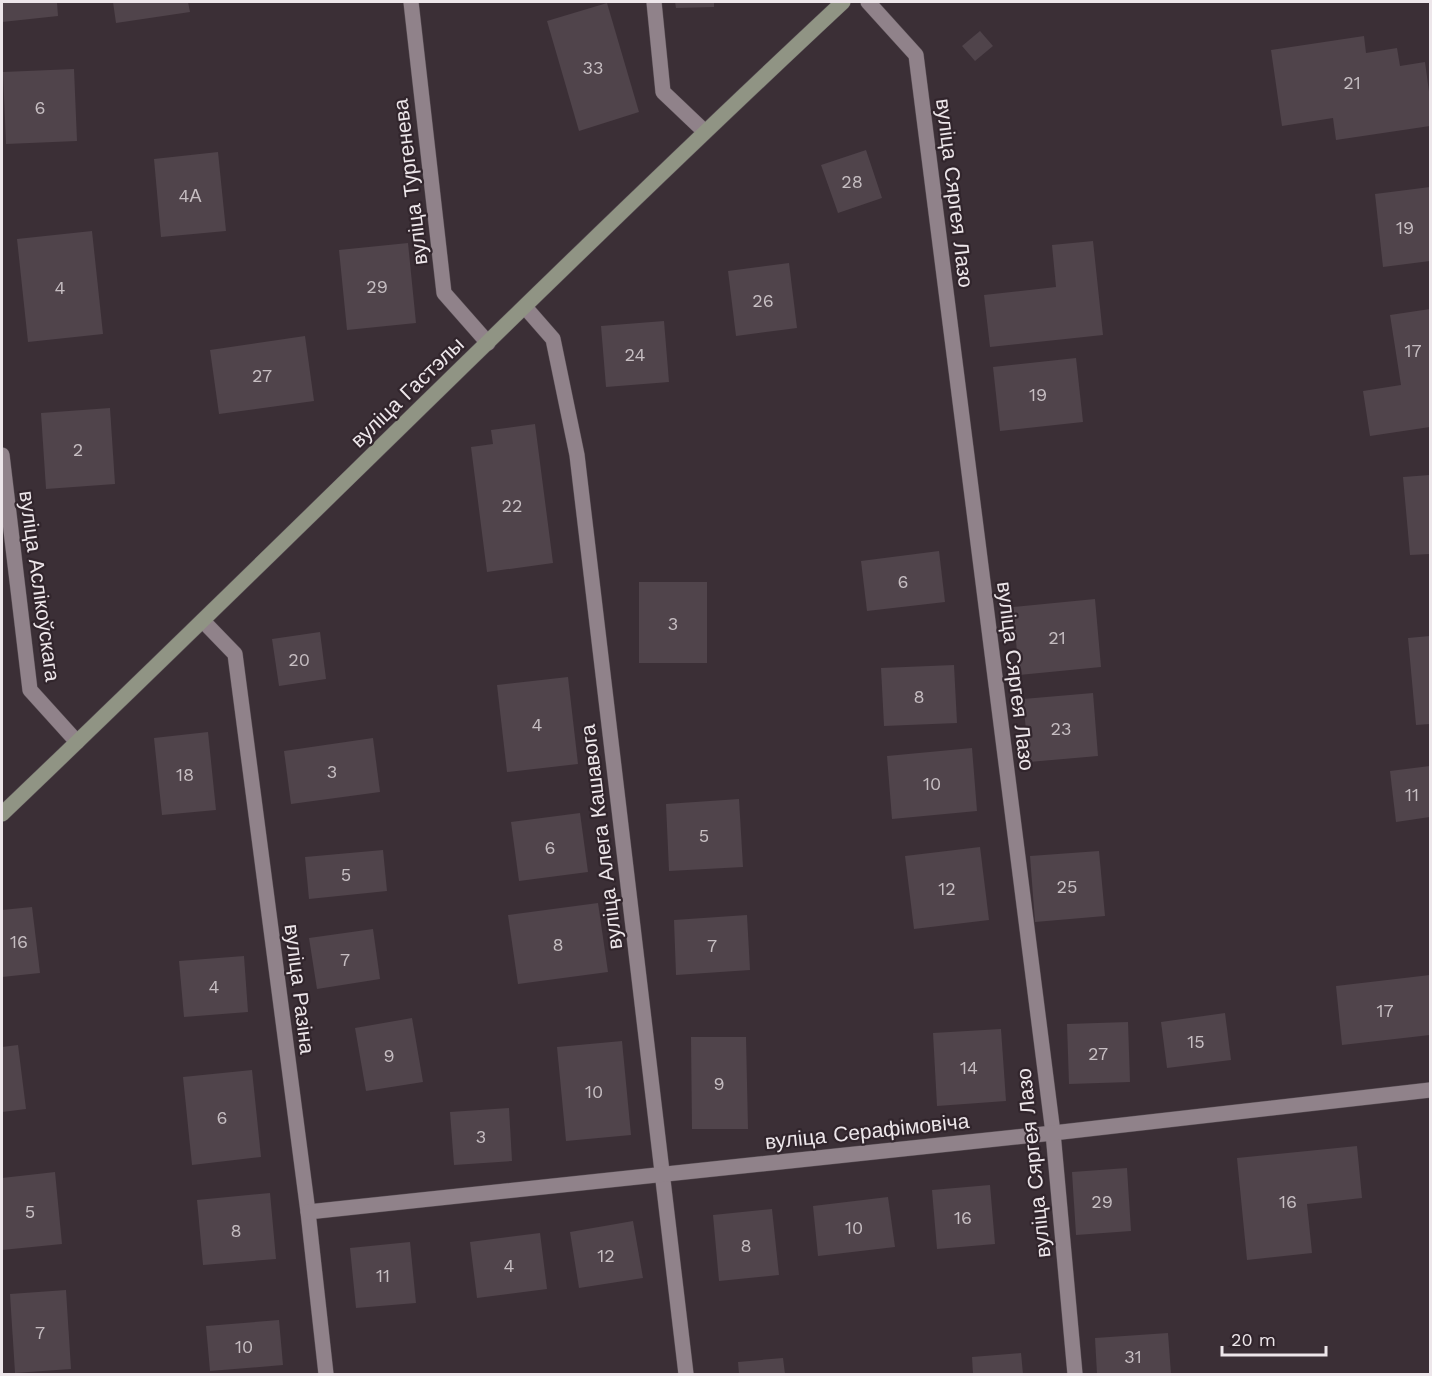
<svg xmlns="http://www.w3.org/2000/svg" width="1432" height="1376" font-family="'Work Sans',sans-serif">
  <rect width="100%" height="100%" fill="#3b2f36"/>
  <g fill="#50444b">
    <path d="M2 2H57L58 16 2 22Z"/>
    <path d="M113 2H188L190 12 116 23Z"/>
    <path d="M675 2H714V7L676 8Z"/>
    <path d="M607 3 639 112 579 131 547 21Z"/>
    <path d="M980 31 993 46 975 61 962 46Z"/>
    <path d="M1364 36 1366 53 1397 48 1400 66 1425 62 1430 99V126L1336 140 1333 118 1282 126 1271 50Z"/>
    <path d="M74 69 77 141 6 144 3 72Z"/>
    <path d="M866 150 882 198 838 213 821 165Z"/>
    <path d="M218 152 226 231 161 237 154 159Z"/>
    <path d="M1430 187V261L1383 267 1375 194Z"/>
    <path d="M92 231 103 334 28 342 17 239Z"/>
    <path d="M1093 241 1103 335 990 347 984 295 1056 287 1052 245Z"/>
    <path d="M408 243 416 323 347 330 339 250Z"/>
    <path d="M789 263 797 328 736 336 728 271Z"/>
    <path d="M1430 309V427L1370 436 1363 391 1401 385 1390 315Z"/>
    <path d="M664 321 669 382 606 387 601 326Z"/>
    <path d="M305 336 314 401 219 414 210 350Z"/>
    <path d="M1076 358 1083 422 1000 431 993 367Z"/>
    <path d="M110 408 115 484 46 489 41 413Z"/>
    <path d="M535 424 553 563 487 572 471 447 493 444 491 430Z"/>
    <path d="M1430 475V554L1410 555 1403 477Z"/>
    <path d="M939 551 945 602 867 611 861 561Z"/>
    <rect x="639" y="582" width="68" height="81"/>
    <path d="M1095 599 1101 667 1019 675 1013 607Z"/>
    <path d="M320 632 326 679 279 686 272 639Z"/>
    <path d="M1430 636V724L1416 725 1408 638Z"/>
    <path d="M954 665 957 723 884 726 881 668Z"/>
    <path d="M568 677 578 764 507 772 497 685Z"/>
    <path d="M1093 693 1098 756 1029 762 1023 699Z"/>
    <path d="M208 732 216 810 162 815 154 738Z"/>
    <path d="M373 738 380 792 291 804 284 751Z"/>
    <path d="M972 748 977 811 892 819 887 756Z"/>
    <path d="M1430 766V817L1396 822 1390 771Z"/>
    <path d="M739 799 743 867 669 871 666 804Z"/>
    <path d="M580 813 588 872 519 881 511 822Z"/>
    <path d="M980 847 989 920 914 929 905 856Z"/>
    <path d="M383 850 387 891 309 899 305 857Z"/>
    <path d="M1099 851 1105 916 1035 922 1030 856Z"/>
    <path d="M598 903 608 972 518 984 508 915Z"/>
    <path d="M32 907 40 973 2 977V910Z"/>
    <path d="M747 915 750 970 676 975 674 920Z"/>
    <path d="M373 929 380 979 317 989 309 938Z"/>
    <path d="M244 956 248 1012 184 1017 179 961Z"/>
    <path d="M1430 975V1035L1342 1045 1336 986Z"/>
    <path d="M1225 1013 1231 1060 1167 1068 1161 1022Z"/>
    <path d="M412 1018 423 1082 366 1091 355 1028Z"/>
    <path d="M1128 1022 1130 1082 1069 1084 1067 1024Z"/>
    <path d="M1001 1029 1006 1101 937 1106 933 1033Z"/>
    <path d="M691 1037H746L748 1129H692Z"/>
    <path d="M622 1041 631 1135 566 1141 557 1047Z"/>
    <path d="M18 1045 26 1109 2 1112V1047Z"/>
    <path d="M252 1070 261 1157 192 1165 183 1077Z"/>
    <path d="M509 1108 512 1161 454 1165 450 1112Z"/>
    <path d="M1357 1146 1362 1198 1307 1204 1312 1253 1247 1260 1237 1158Z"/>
    <path d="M1127 1168 1131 1231 1076 1235 1072 1172Z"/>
    <path d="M55 1172 62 1244 2 1250V1178Z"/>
    <path d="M990 1185 995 1244 937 1249 932 1190Z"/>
    <path d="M270 1193 276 1259 203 1265 197 1200Z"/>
    <path d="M888 1197 895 1247 818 1256 813 1206Z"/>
    <path d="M772 1209 779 1275 719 1281 713 1215Z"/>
    <path d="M633 1221 643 1278 579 1288 570 1232Z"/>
    <path d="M540 1233 547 1289 477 1298 470 1242Z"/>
    <path d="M410 1242 416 1303 356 1308 350 1248Z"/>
    <path d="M66 1290 71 1369 15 1373 10 1294Z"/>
    <path d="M279 1320 283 1365 210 1371 206 1326Z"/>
    <path d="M1168 1333 1171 1374H1097L1095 1338Z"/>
    <path d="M1021 1353 1023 1374H973L972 1357Z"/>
    <path d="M783 1358 785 1374H739L738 1362Z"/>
  </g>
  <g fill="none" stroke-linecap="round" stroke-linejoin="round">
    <defs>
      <g id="street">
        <path d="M411 2 444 293 488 343"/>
        <path d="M654 2 663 92 704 131"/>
        <path d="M868 2 916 55 1053 1133 1075 1374"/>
        <path d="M525 307 553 339 577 455 686 1374"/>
        <path d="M2 455 30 690 77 742"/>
        <path d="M203 621 235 654 308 1212 326 1374"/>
        <path d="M308 1212 1053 1133 1430 1090"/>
      </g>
      <path id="secondary" d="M2 814C284 545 558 268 843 2"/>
    </defs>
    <use href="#street" stroke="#574d53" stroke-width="16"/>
    <use href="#secondary" stroke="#574d53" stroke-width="16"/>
    <use href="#street" stroke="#90828a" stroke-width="15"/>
    <use href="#secondary" stroke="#909484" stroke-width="15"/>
  </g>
  <g text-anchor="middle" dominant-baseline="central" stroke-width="4.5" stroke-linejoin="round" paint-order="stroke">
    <g font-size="18" fill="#c6bec2">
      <text x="593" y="67">33</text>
      <text x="1352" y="82">21</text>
      <text x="40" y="107">6</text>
      <text x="852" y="181">28</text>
      <text x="190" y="195">4А</text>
      <text x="1405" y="227">19</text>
      <text x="377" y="286">29</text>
      <text x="60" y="287">4</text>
      <text x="763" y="300">26</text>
      <text x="1413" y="350">17</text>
      <text x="635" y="354">24</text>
      <text x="262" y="375">27</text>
      <text x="1038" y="394">19</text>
      <text x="78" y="449">2</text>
      <text x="512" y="505">22</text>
      <text x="903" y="581">6</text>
      <text x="673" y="623">3</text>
      <text x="1057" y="637">21</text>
      <text x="299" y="659">20</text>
      <text x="919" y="696">8</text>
      <text x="537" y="724">4</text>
      <text x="1061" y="728">23</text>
      <text x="332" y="771">3</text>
      <text x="185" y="774">18</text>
      <text x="932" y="783">10</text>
      <text x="1412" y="794">11</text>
      <text x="704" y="835">5</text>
      <text x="550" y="847">6</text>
      <text x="346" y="874">5</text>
      <text x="1067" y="886">25</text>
      <text x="947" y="888">12</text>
      <text x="19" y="941">16</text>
      <text x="558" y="944">8</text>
      <text x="712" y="945">7</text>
      <text x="345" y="959">7</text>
      <text x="214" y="986">4</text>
      <text x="1385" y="1010">17</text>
      <text x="1196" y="1041">15</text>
      <text x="1098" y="1053">27</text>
      <text x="389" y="1055">9</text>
      <text x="969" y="1067">14</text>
      <text x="719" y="1083">9</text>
      <text x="594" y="1091">10</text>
      <text x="222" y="1117">6</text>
      <text x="481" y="1136">3</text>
      <text x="1102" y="1201">29</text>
      <text x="1288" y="1201">16</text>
      <text x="30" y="1211">5</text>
      <text x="963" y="1217">16</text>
      <text x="854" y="1227">10</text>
      <text x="236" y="1230">8</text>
      <text x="746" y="1245">8</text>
      <text x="606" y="1255">12</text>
      <text x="509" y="1265">4</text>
      <text x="383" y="1275">11</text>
      <text x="40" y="1332">7</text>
      <text x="244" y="1346">10</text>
      <text x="1133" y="1356">31</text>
    </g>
    <g font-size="21" fill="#ede6ea" stroke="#31252c">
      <text transform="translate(410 182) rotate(-97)">вуліца Тургенева</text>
      <text transform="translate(955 193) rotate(83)">вуліца Сяргея Лазо</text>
      <text transform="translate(407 392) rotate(-44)">вуліца Гастэлы</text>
      <text transform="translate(40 586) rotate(82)">вуліца Аслікоўскага</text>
      <text transform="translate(1016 676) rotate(83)">вуліца Сяргея Лазо</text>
      <text transform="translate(601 837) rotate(-97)">вуліца Алега Кашавога</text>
      <text transform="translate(300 989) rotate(83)">вуліца Разіна</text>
      <text transform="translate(867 1131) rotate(-6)">вуліца Серафімовіча</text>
      <text transform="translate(1033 1163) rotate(-96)">вуліца Сяргея Лазо</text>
    </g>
  </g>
  <rect width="1432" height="1376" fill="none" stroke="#ede6ea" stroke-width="6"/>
  <path d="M1222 1346v9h104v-9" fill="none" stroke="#ede6ea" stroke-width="3"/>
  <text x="1231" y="1346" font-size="18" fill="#ede6ea" stroke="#31252c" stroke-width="4.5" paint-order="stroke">20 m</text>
</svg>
